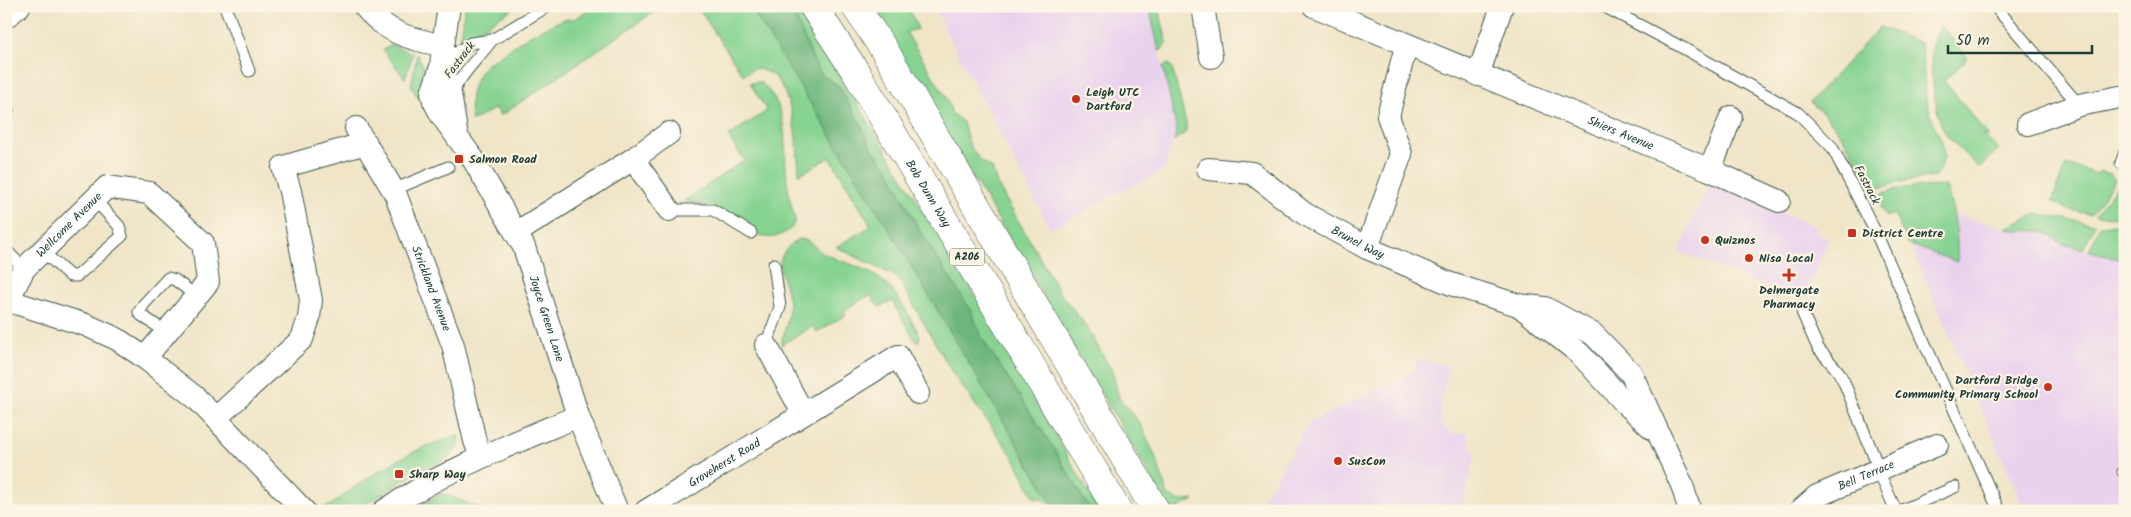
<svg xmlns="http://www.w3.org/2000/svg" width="2131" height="517" font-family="Kalam,sans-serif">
  <rect width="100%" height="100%" fill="#fcf5e5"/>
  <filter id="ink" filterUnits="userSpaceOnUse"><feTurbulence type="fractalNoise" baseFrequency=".02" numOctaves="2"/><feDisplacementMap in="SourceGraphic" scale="10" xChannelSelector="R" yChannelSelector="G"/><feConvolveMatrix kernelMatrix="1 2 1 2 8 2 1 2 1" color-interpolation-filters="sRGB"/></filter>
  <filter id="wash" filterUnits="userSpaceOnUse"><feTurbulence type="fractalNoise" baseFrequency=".0096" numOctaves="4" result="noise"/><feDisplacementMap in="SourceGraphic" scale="20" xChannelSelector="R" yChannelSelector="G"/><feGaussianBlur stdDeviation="1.12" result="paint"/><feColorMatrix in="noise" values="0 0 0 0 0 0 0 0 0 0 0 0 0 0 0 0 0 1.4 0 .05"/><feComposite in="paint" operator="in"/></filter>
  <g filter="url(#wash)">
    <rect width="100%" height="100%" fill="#f0e5c7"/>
    <g fill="#e9d2ee">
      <path d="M933 6H1149L1177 131 1164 170 1050 229Z"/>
      <path d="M1708 184 1817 227 1815 233 1829 239 1803 301 1679 252Z"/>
      <path d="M1955 215 2017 231H2039L2047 233 2063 244 2125 261V511H2025L1910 244 1956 262 1958 239Z"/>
      <path d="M1417 359 1449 366 1440 409 1442 424 1449 432 1456 434 1466 432 1475 456 1461 511H1256L1308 424 1414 370Z"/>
    </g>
    <g fill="#86d392" stroke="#528863">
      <path d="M465 6H517L463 40 460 35Z"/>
      <path d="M597 6H663L500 116 496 108 472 121C468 99 471 81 487 64L530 35 564 19H574Z"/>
      <path d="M697 6H750L897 242 1053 505 1040 498 1034 497 1014 458 953 374 902 285 893 275 836 247 871 226 830 157 799 175C798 147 794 100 776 78 771 73 762 70 755 68L743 75Z"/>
      <path d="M789 6H796L824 49 985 312 1099 511H1091L1049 441 983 340 970 309 919 230 888 168 872 149 860 123 839 86 822 75 814 62 792 9Z"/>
      <path d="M868 6H908L918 29 906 32 947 99 952 114 963 122C969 145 971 155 992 168L997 184 1060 293 1087 327 1113 373 1119 398 1141 425 1155 456 1168 495 1178 501 1194 500 1171 511 988 202Z"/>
      <path d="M1149 6H1158L1167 42 1163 49 1159 51Z"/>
      <path d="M1941 26 1968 58 1944 81 1989 136 1982 135 1999 149 1981 167H1978C1968 157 1952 143 1944 131 1936 117 1929 67 1932 51 1933 42 1937 34 1941 26Z"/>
      <path d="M1880 27 1921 43 1926 99 1934 125 1942 141 1944 156 1941 169 1934 177 1900 182 1871 190 1868 188C1857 156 1837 124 1810 102Z"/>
      <path d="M391 45 413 53 405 79 383 50Z"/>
      <path d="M417 54 423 65 424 98H418L411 86Z"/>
      <path d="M1168 64 1172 67 1186 123V132L1174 141 1177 131 1163 66Z"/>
      <path d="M760 82C788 105 784 136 786 169 787 186 790 203 795 219 794 227 790 230 784 233 765 243 760 234 745 226 736 220 725 213 715 209 705 205 694 203 684 201L744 160 728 136 767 111 750 83Z"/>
      <path d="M2066 165 2098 174 2099 171 2111 174V176L2115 179 2093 212 2089 214 2069 210 2052 201Z"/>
      <path d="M2121 181 2125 182V218L2095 215Z"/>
      <path d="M1946 186C1955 214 1958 233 1957 262L1908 244 1894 214 1886 217 1876 197C1894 185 1924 187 1946 186Z"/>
      <path d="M2037 214 2094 224V227L2083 249 2063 244 2047 233 2039 231H2017L2006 228Z"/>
      <path d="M2117 224 2125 225V261L2089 251 2100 225Z"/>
      <path d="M798 239C810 239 813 246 821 252 838 261 858 265 874 275 897 288 908 315 920 336L919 341 916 342 892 301 879 307 870 295 844 310 846 315 817 332 813 326 781 345C784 332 789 319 789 306 788 274 764 264 798 239Z"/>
      <path d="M459 436V446L451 456 404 480 355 511H322L321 509C336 504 345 493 359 484 390 463 423 444 459 436Z"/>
      <path d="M442 493 486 511H411Z"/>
    </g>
    <path fill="#6cb57c" stroke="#467958" d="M750 6H789L792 9 814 62 822 75 839 86 860 123 872 149 888 168 919 230 970 309 983 340 1049 441 1091 511H1057L897 242Z"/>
  </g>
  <g filter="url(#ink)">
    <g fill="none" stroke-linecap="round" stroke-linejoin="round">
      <defs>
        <g id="service">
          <path d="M225 6 249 71"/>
          <path d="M1603 6 1683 48 1798 113 1832 147 1876 233 1999 511"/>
          <path d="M1998 10 2079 105"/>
          <path d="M442 65 449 58 471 43 492 40 548 6"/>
          <path d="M453 92C462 72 479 58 492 40"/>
          <path d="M6 108 8 110"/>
          <path d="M2121 163 2125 152"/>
          <path d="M393 190 448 167"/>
          <path d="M669 210H713L751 233"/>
          <path d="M6 250 24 269"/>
          <path d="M42 251 70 276H77L122 236 119 226 94 199"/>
          <path d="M1802 312 1818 348 1838 371 1844 382 1879 469"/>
          <path d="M166 332 141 315 139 312 144 304 168 278 175 280 196 296"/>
          <path d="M766 345 780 307 774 264"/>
          <path d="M1878 470 1896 511"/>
          <path d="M2123 472 2125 473"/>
          <path d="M1900 511 1955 487"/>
        </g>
        <g id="minor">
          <path d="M364 6C385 32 410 40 443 45"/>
          <path id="s1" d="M449 6 443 45 441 67 432 93 434 101 442 116 473 159 524 247 578 416 617 511"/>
          <path d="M1203 6 1211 57"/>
          <path id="s2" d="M1314 6 1710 170 1779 201"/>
          <path d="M6 17 19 6"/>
          <path d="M441 67 449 87 456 131"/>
          <path d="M1478 75 1502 6"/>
          <path d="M2028 124 2079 105 2125 96"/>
          <path id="s3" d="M356 128 395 193 453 345 475 441 481 457"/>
          <path d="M633 159 669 133"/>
          <path id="s4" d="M1208 169 1252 173 1305 214 1367 248 1451 284 1518 305 1545 308 1593 334 1631 373 1682 485 1690 511"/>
          <path d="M1710 170 1731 117"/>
          <path d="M516 233 633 159 669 210"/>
          <path d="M1367 248 1401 154 1388 116 1406 46"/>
          <path d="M6 300 86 325 117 339 145 358 196 398 304 511"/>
          <path id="s5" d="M8 300 24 269 107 187 149 193 203 243 208 282 145 358"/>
          <path d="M1521 307 1579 353 1625 403 1653 429"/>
          <path d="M766 345 803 413"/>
          <path d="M216 418 302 339 309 318 311 300 290 191 283 167 366 143"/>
          <path d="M384 511C444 470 512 444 578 416"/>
          <path id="s6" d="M646 511 898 356 918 393"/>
          <path id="s7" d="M1800 511 1817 496 1937 445"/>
        </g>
        <g id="primary">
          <path id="s8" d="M813 6 857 74 1118 511"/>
          <path d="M855 6 885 51 1156 511"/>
        </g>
      </defs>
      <use href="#service" stroke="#3e564a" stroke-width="13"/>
      <use href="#minor" stroke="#3e564a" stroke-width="24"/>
      <use href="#primary" stroke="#3e564a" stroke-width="29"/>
      <use href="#service" stroke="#fff" stroke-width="11"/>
      <use href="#minor" stroke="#fff" stroke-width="22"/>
      <use href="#primary" stroke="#fff" stroke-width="28"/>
    </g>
  </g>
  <g fill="#c8321e" stroke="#fcf5e5" stroke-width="2">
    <circle cx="1076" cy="99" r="5"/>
    <rect x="454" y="154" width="10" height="10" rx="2.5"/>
    <rect x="1847" y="228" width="10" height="10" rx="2.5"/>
    <circle cx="1705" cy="240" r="5"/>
    <circle cx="1749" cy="258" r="5"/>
    <path d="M1786.5 267.5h5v5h5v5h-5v5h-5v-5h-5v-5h5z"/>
    <circle cx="2048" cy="387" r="5"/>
    <circle cx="1338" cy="461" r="5"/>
    <rect x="394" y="469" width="10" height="10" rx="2.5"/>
  </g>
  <g text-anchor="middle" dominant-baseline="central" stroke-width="4.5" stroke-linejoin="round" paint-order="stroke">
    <rect fill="#fcf5e5" stroke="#617469" stroke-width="1" x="949.5" y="248.5" width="35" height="17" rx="4"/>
    <g font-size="11" font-weight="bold" fill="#1f3d34">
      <text x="967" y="257">A206</text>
    </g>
    <g font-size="12" fill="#1f3d34" stroke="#fcf5e5">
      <text transform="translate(460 60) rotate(-53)">Fastrack</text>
      <text stroke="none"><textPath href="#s2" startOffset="332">Shiers Avenue</textPath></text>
      <text transform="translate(1867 185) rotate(63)">Fastrack</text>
      <text stroke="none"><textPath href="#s8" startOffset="220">Bob Dunn Way</textPath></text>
      <text stroke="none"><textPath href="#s5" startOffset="98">Wellcome Avenue</textPath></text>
      <text stroke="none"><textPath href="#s4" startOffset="171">Brunel Way</textPath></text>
      <text stroke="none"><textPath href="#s3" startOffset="178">Strickland Avenue</textPath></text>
      <text stroke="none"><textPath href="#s1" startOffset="344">Joyce Green Lane</textPath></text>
      <text stroke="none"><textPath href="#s6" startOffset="92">Groveherst Road</textPath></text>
      <text stroke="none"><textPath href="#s7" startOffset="76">Bell Terrace</textPath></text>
    </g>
    <g font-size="12" font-weight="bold" fill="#1f3d34" stroke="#fcf5e5" text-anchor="start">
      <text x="1086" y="92">Leigh UTC<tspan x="1086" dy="14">Dartford</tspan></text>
      <text x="469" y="159">Salmon Road</text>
      <text x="1862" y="233">District Centre</text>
      <text x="1715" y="240">Quiznos</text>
      <text x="1759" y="258">Nisa Local</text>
      <text x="1789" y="290" text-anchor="middle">Delmergate<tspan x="1789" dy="14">Pharmacy</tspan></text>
      <text x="2038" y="380" text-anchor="end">Dartford Bridge<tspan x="2038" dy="14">Community Primary School</tspan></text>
      <text x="1348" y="461">SusCon</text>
      <text x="409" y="474">Sharp Way</text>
    </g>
  </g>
  <rect width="2131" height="517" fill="none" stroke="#fcf5e5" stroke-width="25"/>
  <path d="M1948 45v8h144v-8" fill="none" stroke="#1f3d34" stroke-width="2.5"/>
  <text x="1956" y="45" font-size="15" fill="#1f3d34" stroke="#fcf5e5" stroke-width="4" paint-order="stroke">50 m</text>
</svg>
